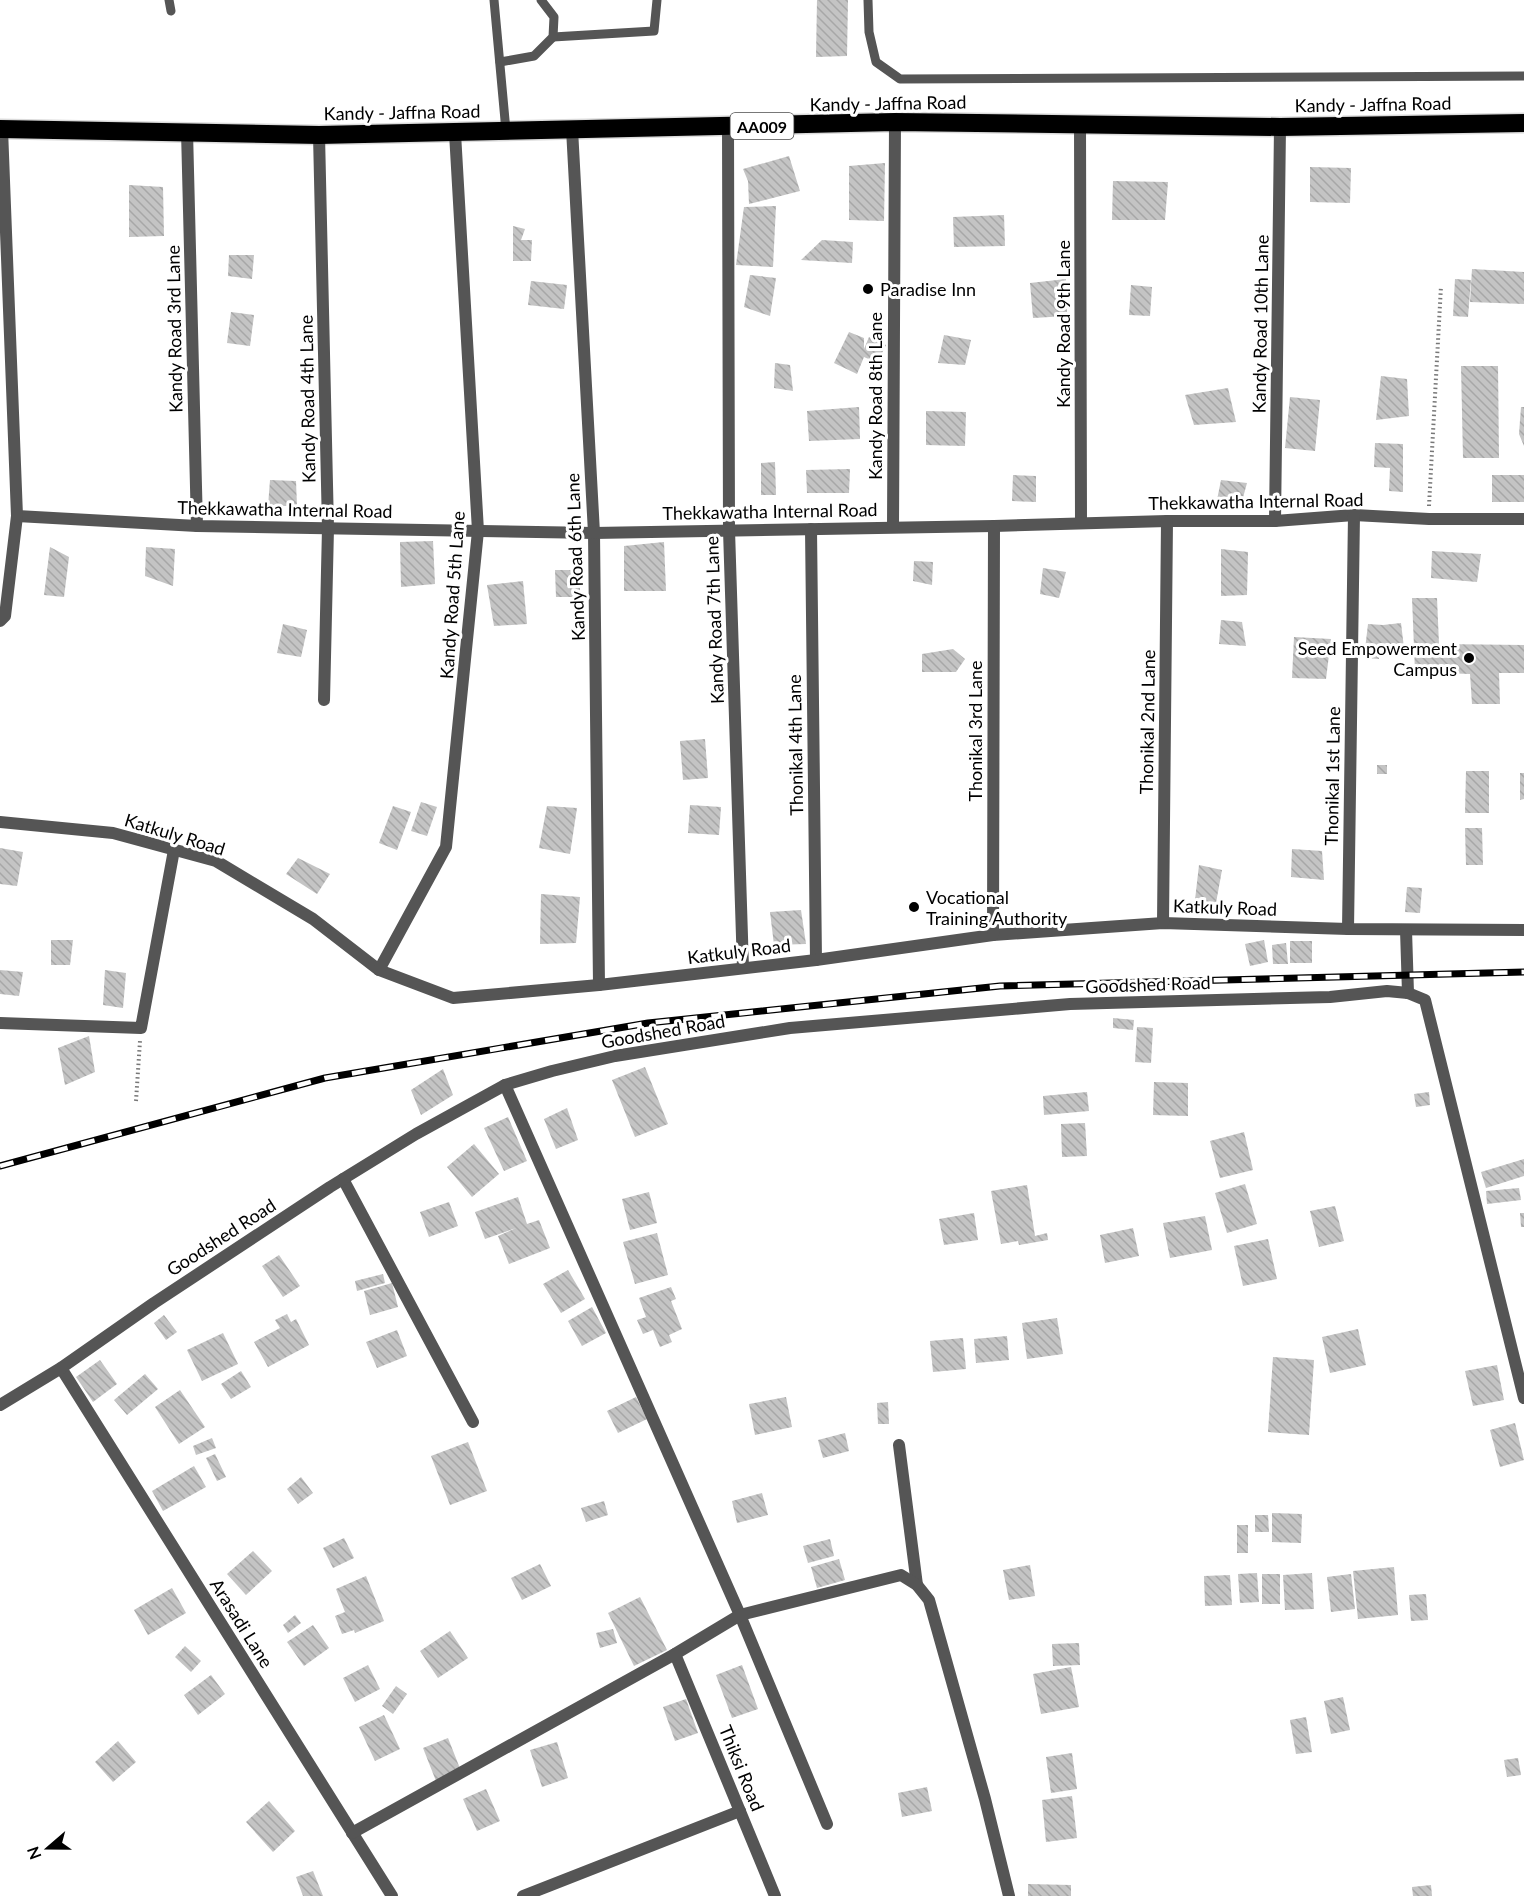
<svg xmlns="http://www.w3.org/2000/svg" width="1524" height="1896" font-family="Lato,sans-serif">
  <defs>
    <pattern id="building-back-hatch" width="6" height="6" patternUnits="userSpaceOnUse" patternTransform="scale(1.5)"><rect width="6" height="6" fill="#c4c4c4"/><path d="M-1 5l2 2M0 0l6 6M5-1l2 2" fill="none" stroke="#a7a7a7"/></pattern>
  </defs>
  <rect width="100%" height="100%" fill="#fff"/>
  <g fill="url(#building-back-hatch)">
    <path d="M817 0H848L847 56 816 57Z"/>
    <path d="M789 156 800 191 749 204 748 181 743 169Z"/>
    <path d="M885 163 884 221 849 220V166Z"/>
    <path d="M1310 167 1351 168 1350 203 1310 202Z"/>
    <path d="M1113 181 1168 182 1165 220H1112Z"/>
    <path d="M129 185 163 187 164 236 129 237Z"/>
    <path d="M776 206 773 267 736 265 744 207Z"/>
    <path d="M1004 215 1005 246 954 247 953 217Z"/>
    <path d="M513 226 525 229 521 240H532L531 261H513Z"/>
    <path d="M822 240 853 242 852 263 801 260Z"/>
    <path d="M229 255H254L252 279 228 276Z"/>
    <path d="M1472 269 1524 272V304L1470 302Z"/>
    <path d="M750 275 776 278 770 316 744 307Z"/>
    <path d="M1066 279 1067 316 1033 318 1030 283Z"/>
    <path d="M1455 279 1471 280 1468 317 1453 316Z"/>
    <path d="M531 281 567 285 564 309 528 305Z"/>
    <path d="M1131 285 1152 287 1150 316 1129 315Z"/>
    <path d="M231 312 254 315 250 346 227 343Z"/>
    <path d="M849 332 864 338V349L869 337 886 345 877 363 864 357 857 374 834 363Z"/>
    <path d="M944 335 971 340 965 365 938 363Z"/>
    <path d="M775 363 790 365 793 391 774 388Z"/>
    <path d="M1461 366H1498L1499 458H1463Z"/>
    <path d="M1381 376 1407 379 1409 416 1376 420Z"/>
    <path d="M1228 388 1236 422 1194 425 1185 395Z"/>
    <path d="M1290 397 1320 400 1315 451 1285 448Z"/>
    <path d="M859 407 860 439 809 441 807 411Z"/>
    <path d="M1521 407H1524V446L1519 434Z"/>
    <path d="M926 411 966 412 965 446 926 445Z"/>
    <path d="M1375 443 1403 444V492L1389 491 1390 468 1374 467Z"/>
    <path d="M775 462 776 495H761V463Z"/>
    <path d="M850 469 849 493H807L806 470Z"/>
    <path d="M1013 475 1036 476V502L1012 501Z"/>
    <rect x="1492" y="475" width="32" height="27"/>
    <path d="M270 480 296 481 297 506H268Z"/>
    <path d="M1221 480 1247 483 1241 505 1217 500Z"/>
    <path d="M433 541 435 584 401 587 400 542Z"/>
    <path d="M664 542 666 591H624V546Z"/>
    <path d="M50 547 69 557 64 597 44 595Z"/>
    <path d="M146 547 175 549 173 586 145 576Z"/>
    <path d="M1221 549 1248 552 1247 595 1221 596Z"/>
    <path d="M1432 551 1481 554 1477 582 1431 578Z"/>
    <path d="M914 561 933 562 932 585 913 581Z"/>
    <path d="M1043 568 1066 572 1059 598 1040 594Z"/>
    <path d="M555 570H580V597H556Z"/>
    <path d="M523 581 527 624 494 626 487 585Z"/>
    <path d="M1412 598H1437L1439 644 1524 645V673H1499L1500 704H1472L1470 674 1415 672Z"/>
    <path d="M1221 620 1242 622 1246 646 1219 644Z"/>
    <path d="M1401 623 1404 648 1380 643 1379 659 1364 658 1368 624 1383 625Z"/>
    <path d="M283 624 307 630 301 657 277 653Z"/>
    <path d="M1294 637 1331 639 1326 679 1292 678Z"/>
    <path d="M953 649 965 659 956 672H922V654Z"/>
    <path d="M705 739 708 778 683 780 680 741Z"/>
    <rect x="1377" y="765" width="10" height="9"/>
    <path d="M1466 771H1489V813H1465Z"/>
    <path d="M1520 773H1524V799L1520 800Z"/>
    <path d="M421 802 437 807 427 836 411 831Z"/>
    <path d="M690 805 721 807 719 835 688 833Z"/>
    <path d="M393 806 411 812 397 850 379 843Z"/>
    <path d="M547 806 577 808 570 854 539 848Z"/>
    <path d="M1465 828H1482L1483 865H1466Z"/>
    <path d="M0 848 23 852 17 886 0 884Z"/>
    <path d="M1292 849 1322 851 1324 880 1291 877Z"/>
    <path d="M298 858 330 874 317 894 286 874Z"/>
    <path d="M1199 865 1222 870 1216 903 1195 900Z"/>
    <path d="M1407 887 1422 888 1420 913 1405 912Z"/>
    <path d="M541 894 580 897 576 943 540 944Z"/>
    <path d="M801 910 806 944 774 945 770 912Z"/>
    <path d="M51 940H73L70 965H51Z"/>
    <path d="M1264 940 1268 962 1250 966 1245 944Z"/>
    <rect x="1290" y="941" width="22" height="22"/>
    <path d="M1286 943 1288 964H1273L1272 945Z"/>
    <path d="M0 970 23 972 19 996 0 994Z"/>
    <path d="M105 970 126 973 123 1008 103 1005Z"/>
    <path d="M1113 1018 1134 1020 1133 1030 1113 1028Z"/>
    <path d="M1137 1027 1153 1028 1151 1063 1135 1062Z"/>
    <path d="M89 1036 95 1072 65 1085 58 1048Z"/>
    <path d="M645 1067 668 1124 635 1137 612 1080Z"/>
    <path d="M443 1069 453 1095 421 1115 411 1090Z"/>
    <path d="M1154 1082 1188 1083V1116L1153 1115Z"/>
    <path d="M1087 1092 1089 1111 1044 1115 1043 1096Z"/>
    <path d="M1429 1092 1430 1105 1416 1107 1414 1094Z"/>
    <path d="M567 1108 578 1140 556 1149 544 1119Z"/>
    <path d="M508 1117 527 1161 504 1171 484 1128Z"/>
    <path d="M1085 1123 1087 1156 1062 1157 1061 1124Z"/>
    <path d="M1244 1132 1253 1170 1220 1178 1210 1141Z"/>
    <path d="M474 1144 499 1174 472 1197 447 1167Z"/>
    <path d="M1524 1159V1176L1486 1188 1481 1172Z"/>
    <path d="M1245 1184 1257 1224 1227 1233 1215 1193Z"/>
    <path d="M1027 1185 1035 1236 1047 1233 1048 1240 1019 1245 1018 1241 1001 1244 991 1191Z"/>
    <path d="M1519 1188 1521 1200 1487 1204 1486 1191Z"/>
    <path d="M649 1192 657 1223 630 1230 622 1199Z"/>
    <path d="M518 1197 527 1224 539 1220 550 1248 509 1264 498 1236 516 1228 485 1239 475 1212Z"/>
    <path d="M449 1202 458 1226 429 1237 420 1212Z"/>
    <path d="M1335 1206 1344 1241 1319 1247 1310 1211Z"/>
    <path d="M974 1213 978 1240 944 1245 939 1219Z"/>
    <path d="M1520 1213H1524V1227H1521Z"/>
    <path d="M1205 1216 1212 1250 1170 1258 1163 1223Z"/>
    <path d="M1133 1228 1139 1256 1105 1263 1100 1235Z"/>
    <path d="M657 1233 668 1275 635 1284 623 1242Z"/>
    <path d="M1268 1239 1277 1279 1243 1286 1234 1246Z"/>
    <path d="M279 1255 300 1286 283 1297 262 1266Z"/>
    <path d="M568 1270 585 1299 561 1313 543 1284Z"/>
    <path d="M383 1274 385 1283 357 1291 355 1281Z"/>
    <path d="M392 1283 398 1307 370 1315 364 1291Z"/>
    <path d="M671 1287 676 1299 671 1301 682 1329 669 1335 672 1342 660 1347 653 1330 643 1334 637 1320 646 1317 639 1298Z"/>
    <path d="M592 1307 606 1333 582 1346 568 1321Z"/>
    <path d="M287 1314 291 1322 296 1319 309 1345 268 1367 254 1342 280 1328 275 1320Z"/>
    <path d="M164 1315 177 1332 166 1340 154 1323Z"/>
    <path d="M1057 1318 1063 1354 1027 1359 1022 1323Z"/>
    <path d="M1358 1329 1366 1365 1330 1373 1322 1337Z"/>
    <path d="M397 1330 407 1356 377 1368 366 1342Z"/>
    <path d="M223 1333 238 1364 202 1381 187 1350Z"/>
    <path d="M1007 1336 1009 1360 976 1363 974 1339Z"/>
    <path d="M963 1338 966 1369 933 1372 930 1341Z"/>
    <path d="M1273 1357 1314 1360 1309 1435 1268 1432Z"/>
    <path d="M100 1360 117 1384 93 1402 76 1377Z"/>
    <path d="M1497 1365 1504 1400 1473 1406 1465 1371Z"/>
    <path d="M241 1371 251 1387 231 1399 221 1384Z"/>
    <path d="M145 1374 158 1389 127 1415 114 1400Z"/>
    <path d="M180 1390 205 1427 179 1444 155 1407Z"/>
    <path d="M636 1397 647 1419 618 1433 607 1411Z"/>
    <path d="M786 1397 792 1427 755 1435 749 1404Z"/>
    <path d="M888 1402 889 1424H878L877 1403Z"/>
    <path d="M1515 1423 1524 1460 1500 1467 1490 1430Z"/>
    <path d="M845 1433 849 1451 823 1458 818 1440Z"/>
    <path d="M212 1438 216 1448 196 1455 193 1446Z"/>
    <path d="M468 1442 487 1491 450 1505 431 1456Z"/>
    <path d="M215 1454 226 1477 217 1481 206 1458Z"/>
    <path d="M194 1466 206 1487 163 1511 152 1491Z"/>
    <path d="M301 1477 313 1493 298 1504 287 1489Z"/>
    <path d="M762 1493 768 1515 737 1523 732 1501Z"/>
    <path d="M604 1501 608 1515 586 1522 581 1508Z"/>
    <path d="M1272 1513 1302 1514 1301 1543 1272 1542Z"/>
    <path d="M1255 1515H1268L1269 1532H1255Z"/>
    <rect x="1237" y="1525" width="11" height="28"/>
    <path d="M344 1538 354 1558 333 1568 323 1548Z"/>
    <path d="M830 1539 834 1556 808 1563 803 1546Z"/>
    <path d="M253 1551 272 1571 246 1595 227 1574Z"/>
    <path d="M839 1559 845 1580 817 1588 811 1567Z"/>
    <path d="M540 1564 551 1586 522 1600 511 1578Z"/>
    <path d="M1030 1565 1035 1596 1009 1600 1003 1570Z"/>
    <path d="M1394 1567 1398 1615 1358 1619 1353 1571Z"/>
    <path d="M1257 1573 1259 1602 1240 1603 1238 1574Z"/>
    <path d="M1312 1573 1314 1609 1285 1610 1283 1575Z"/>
    <rect x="1262" y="1574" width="18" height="30"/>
    <path d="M1351 1574 1355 1609 1331 1612 1327 1577Z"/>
    <path d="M1230 1575 1232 1605 1205 1606 1204 1576Z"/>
    <path d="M366 1576 384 1621 355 1633 354 1630 342 1634 335 1616 345 1612 336 1589Z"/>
    <path d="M172 1588 186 1613 148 1635 134 1610Z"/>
    <path d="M1426 1594 1428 1620 1411 1621 1409 1595Z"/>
    <path d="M640 1597 667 1650 634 1666 608 1613Z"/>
    <path d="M295 1615 301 1623 288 1633 283 1625Z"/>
    <path d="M313 1625 329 1648 304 1666 287 1642Z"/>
    <path d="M613 1629 617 1643 600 1648 596 1633Z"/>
    <path d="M450 1631 468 1658 438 1678 420 1651Z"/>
    <path d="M1079 1643 1080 1665 1053 1666 1052 1644Z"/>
    <path d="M185 1646 201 1661 191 1672 175 1657Z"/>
    <path d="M368 1665 380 1689 355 1702 343 1678Z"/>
    <path d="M742 1665 758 1709 732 1718 716 1675Z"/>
    <path d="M1071 1667 1079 1707 1041 1714 1033 1674Z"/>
    <path d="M211 1675 225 1694 198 1715 184 1695Z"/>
    <path d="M396 1686 407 1694 393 1714 382 1706Z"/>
    <path d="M1343 1697 1350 1730 1331 1734 1324 1701Z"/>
    <path d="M686 1699 698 1733 675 1741 663 1707Z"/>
    <path d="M384 1715 400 1749 375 1761 359 1727Z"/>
    <path d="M1306 1717 1312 1752 1296 1754 1290 1720Z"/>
    <path d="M448 1738 461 1771 436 1781 423 1748Z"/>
    <path d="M118 1741 136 1762 113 1782 95 1762Z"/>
    <path d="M557 1742 568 1778 542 1787 530 1750Z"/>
    <path d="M1072 1753 1077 1789 1051 1793 1046 1757Z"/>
    <path d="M1518 1758 1521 1775 1507 1777 1504 1760Z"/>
    <path d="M927 1787 932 1811 902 1817 898 1793Z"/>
    <path d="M486 1789 500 1821 477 1831 463 1799Z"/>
    <path d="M1072 1796 1077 1838 1046 1842 1042 1800Z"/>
    <path d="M269 1801 295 1831 273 1852 246 1822Z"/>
    <path d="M313 1871 323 1896H303L296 1877Z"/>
    <path d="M1028 1884 1071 1885V1896H1028Z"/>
    <path d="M1431 1885 1432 1896H1413L1412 1887Z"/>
  </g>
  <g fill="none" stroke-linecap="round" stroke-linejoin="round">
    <defs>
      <path id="highway" d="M0 129 319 135 895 122 1280 127 1524 123"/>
    </defs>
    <use href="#highway" stroke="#dbdbdb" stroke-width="21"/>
    <g stroke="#777" stroke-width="4" stroke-dasharray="1.5 3" stroke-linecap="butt">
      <path d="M1429 506 1441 286"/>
      <path d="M136 1101 140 1041"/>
    </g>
    <g stroke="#555" stroke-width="9">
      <path d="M169 0 171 11"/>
      <path d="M494 0 506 131"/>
      <path d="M868 0 869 32 876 62 900 79 1524 76"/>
      <path d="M553 37 654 31 657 0"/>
      <path d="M500 62 534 56 553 37 554 17 541 0"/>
    </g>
    <g stroke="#555" stroke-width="12">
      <path d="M1080 124 1081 523"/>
      <path d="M728 126 729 530 743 968"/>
      <path d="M572 129 594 533 599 985"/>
      <path d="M187 131 197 526"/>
      <path d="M319 135 328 528 324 700"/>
      <path d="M17 516 197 526 594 533 994 526 1167 521H1275L1354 515 1429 519H1524"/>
      <path d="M1275 521 1280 127"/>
      <path d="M893 527 895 122"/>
      <path d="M811 529 816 960"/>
      <path d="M0 621 5 616 17 516 2 129"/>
      <path d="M0 822 113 833 216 861 313 919 379 970 453 998 599 985 816 960 993 935 1163 923 1348 929 1524 930"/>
      <path d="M1163 923 1167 521"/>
      <path d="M1348 929 1354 515"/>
      <path d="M1406 930 1408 993"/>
      <path d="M993 935 994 526"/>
      <path d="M379 970 446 847 478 531 455 133"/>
      <path d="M0 1023 141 1028 174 850"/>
      <path d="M505 1085 740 1615 827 1824"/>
      <path d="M343 1179 473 1422"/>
      <path d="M61 1368 392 1896"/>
      <path d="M0 1405 61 1368 154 1303 330 1187 416 1134 505 1085 552 1071 615 1056 790 1028 1070 1004 1330 997 1387 991 1408 993 1425 1000 1524 1398"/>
      <path d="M899 1445 917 1585"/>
      <path d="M675 1654 775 1896"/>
      <path d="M352 1833 675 1654 740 1615 901 1575 917 1585 929 1600 985 1799 1009 1896"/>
      <path d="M523 1896 740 1811"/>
    </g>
    <use href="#highway" stroke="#000" stroke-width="18"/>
    <defs>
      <path id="rail" d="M0 1166 325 1078 648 1023 1000 986 1524 972"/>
    </defs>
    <use href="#rail" stroke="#000" stroke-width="7"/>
    <use href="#rail" stroke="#fff" stroke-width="4.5" stroke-dasharray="14" stroke-linecap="butt"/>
  </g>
  <g fill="#000" stroke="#fff" stroke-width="2">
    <circle cx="868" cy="289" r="6"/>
    <circle cx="1469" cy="658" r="6"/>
    <circle cx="914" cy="907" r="6"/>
  </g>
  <g text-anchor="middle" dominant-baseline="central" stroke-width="6" stroke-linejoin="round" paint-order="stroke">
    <rect fill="#fff" stroke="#4c4c4c" stroke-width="1.5" x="730.5" y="113" width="63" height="26" rx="4.5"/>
    <g font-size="16" font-weight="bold" fill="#000">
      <text x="762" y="126">AA009</text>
    </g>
    <g font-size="18" fill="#000" stroke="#fff">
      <text transform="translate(888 103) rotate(-1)">Kandy - Jaffna Road</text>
      <text transform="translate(1373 104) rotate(-1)">Kandy - Jaffna Road</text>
      <text transform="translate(402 112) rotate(-1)">Kandy - Jaffna Road</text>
      <text transform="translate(1063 324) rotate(-90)">Kandy Road 9th Lane</text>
      <text transform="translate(1260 324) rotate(-89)">Kandy Road 10th Lane</text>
      <text transform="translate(174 329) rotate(-91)">Kandy Road 3rd Lane</text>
      <text transform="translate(875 396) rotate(-90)">Kandy Road 8th Lane</text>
      <text transform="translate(307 399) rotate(-91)">Kandy Road 4th Lane</text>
      <text transform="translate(1256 501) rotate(-1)">Thekkawatha Internal Road</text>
      <text transform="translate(285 509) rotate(1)">Thekkawatha Internal Road</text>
      <text transform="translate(770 511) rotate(-1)">Thekkawatha Internal Road</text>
      <text transform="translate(575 557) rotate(-92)">Kandy Road 6th Lane</text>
      <text transform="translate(452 595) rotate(-86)">Kandy Road 5th Lane</text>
      <text transform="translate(714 620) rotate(-92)">Kandy Road 7th Lane</text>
      <text transform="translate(1147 722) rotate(-89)">Thonikal 2nd Lane</text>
      <text transform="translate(975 731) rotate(-90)">Thonikal 3rd Lane</text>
      <text transform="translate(795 745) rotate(-91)">Thonikal 4th Lane</text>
      <text transform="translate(1332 776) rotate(-89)">Thonikal 1st Lane</text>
      <text transform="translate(175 834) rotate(17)">Katkuly Road</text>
      <text transform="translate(1225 907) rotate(2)">Katkuly Road</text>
      <text transform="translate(739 951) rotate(-7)">Katkuly Road</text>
      <text transform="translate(1148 984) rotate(-2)">Goodshed Road</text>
      <text transform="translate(663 1031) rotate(-10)">Goodshed Road</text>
      <text transform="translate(221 1237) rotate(-33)">Goodshed Road</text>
      <text transform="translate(242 1623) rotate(58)">Arasadi Lane</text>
      <text transform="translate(742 1768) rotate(68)">Thiksi Road</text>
    </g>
    <g font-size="18" fill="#000" stroke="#fff" text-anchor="start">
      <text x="880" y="289">Paradise Inn</text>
      <text x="1457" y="648" text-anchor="end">Seed Empowerment<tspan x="1457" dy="21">Campus</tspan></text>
      <text x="926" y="897">Vocational<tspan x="926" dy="21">Training Authority</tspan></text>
    </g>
  </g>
  <g transform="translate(48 1848) rotate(250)" stroke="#ffffff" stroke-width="4.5" paint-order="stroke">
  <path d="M0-4.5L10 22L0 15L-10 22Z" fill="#000000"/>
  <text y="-9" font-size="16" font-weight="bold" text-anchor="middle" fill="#000000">N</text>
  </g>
</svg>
